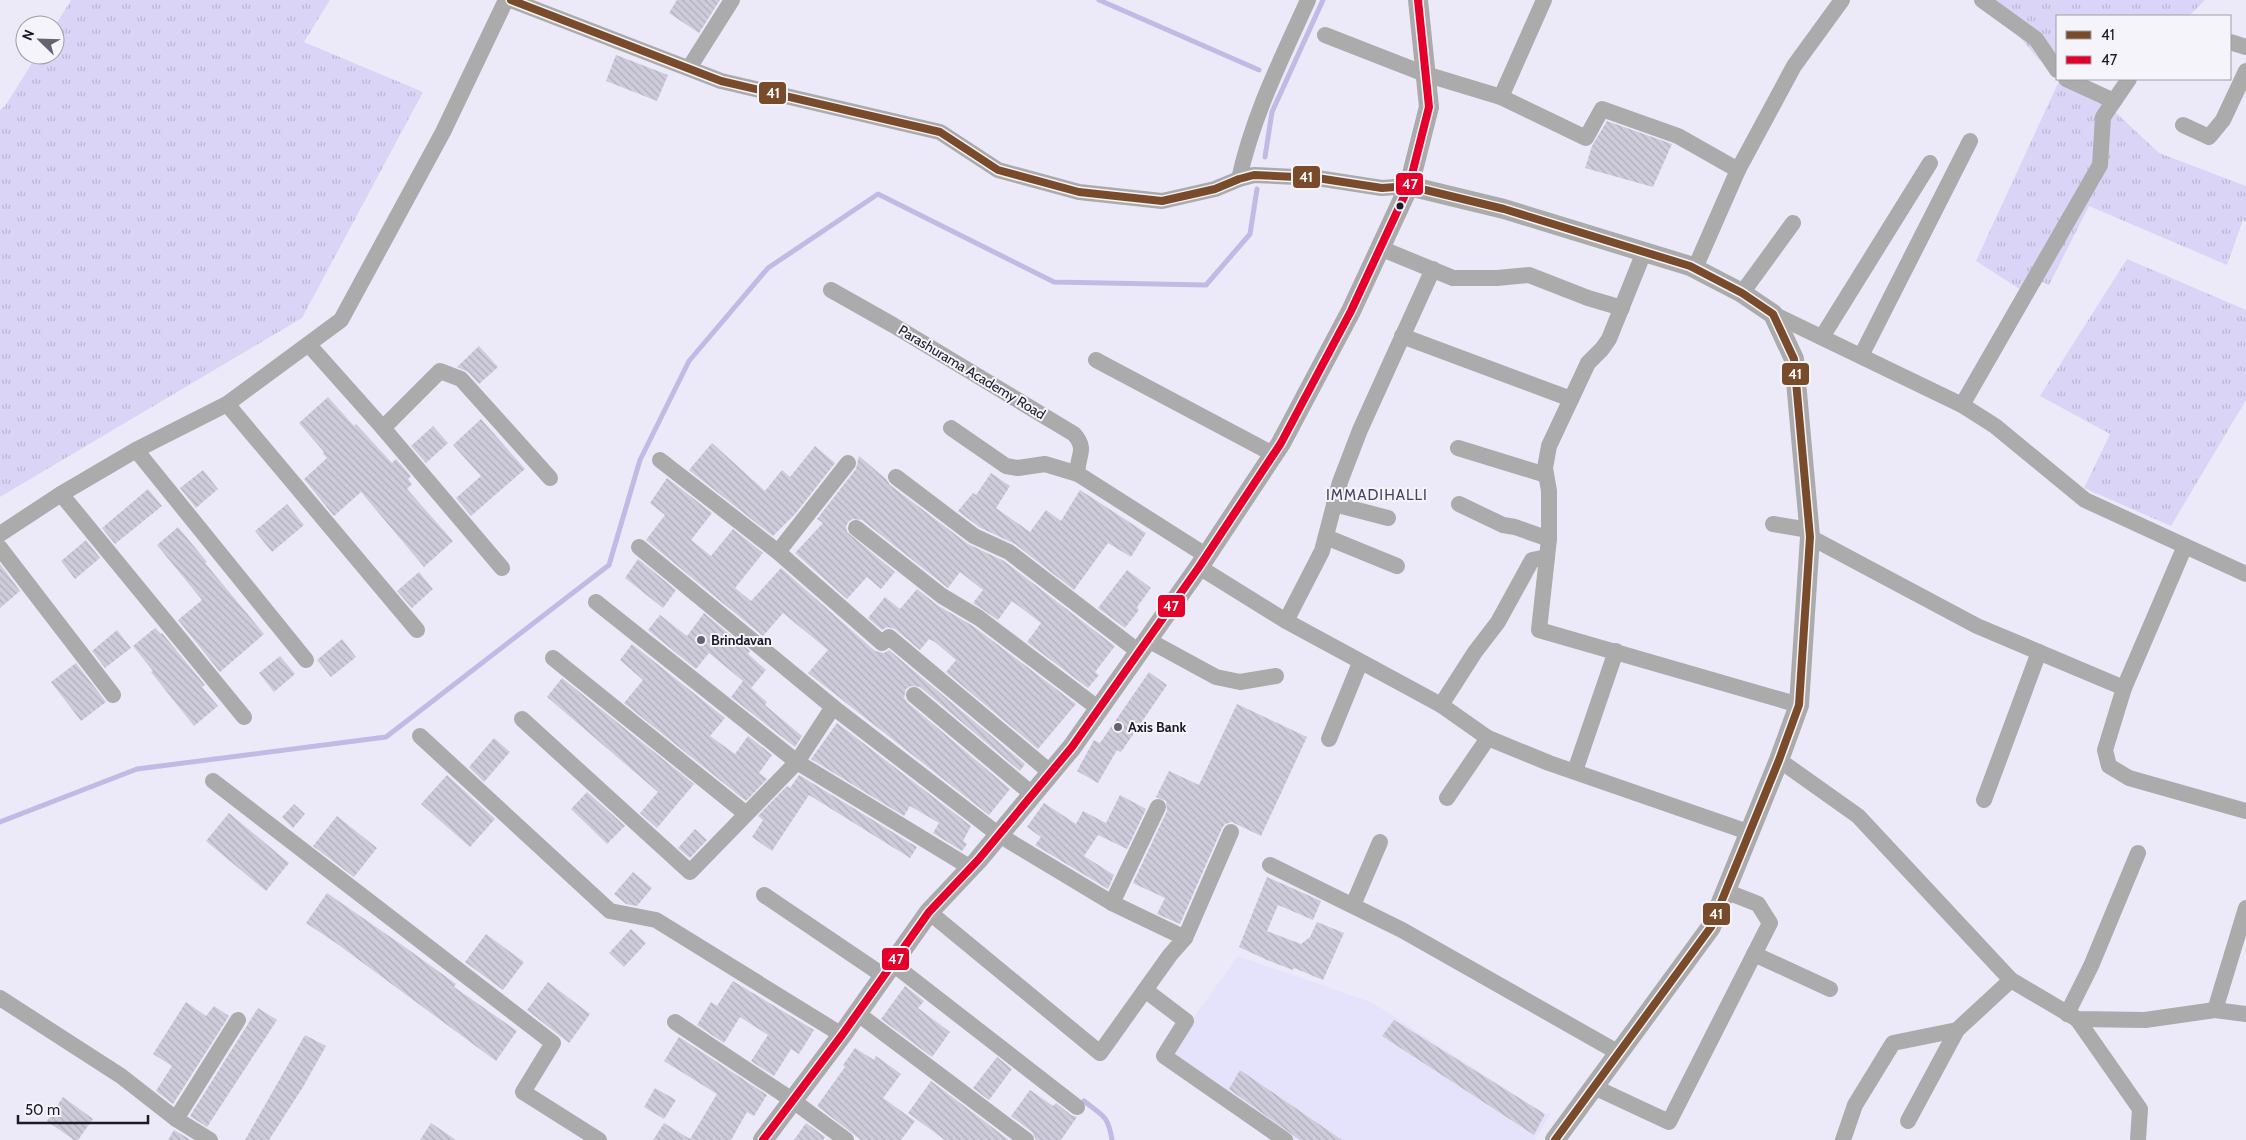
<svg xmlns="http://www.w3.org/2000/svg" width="2246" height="1140" font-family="Cabin,sans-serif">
  <defs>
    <pattern id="grass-tufts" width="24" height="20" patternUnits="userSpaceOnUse" patternTransform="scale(1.25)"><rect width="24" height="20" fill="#dad5f7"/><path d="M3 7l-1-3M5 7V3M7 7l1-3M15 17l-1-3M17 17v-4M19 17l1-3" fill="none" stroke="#bab6d4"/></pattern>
    <pattern id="building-back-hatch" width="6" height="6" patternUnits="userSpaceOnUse" patternTransform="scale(1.25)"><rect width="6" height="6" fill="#ceccda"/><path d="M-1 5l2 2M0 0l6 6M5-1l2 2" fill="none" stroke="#b0afbb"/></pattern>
  </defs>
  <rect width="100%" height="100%" fill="#eceaf9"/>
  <path fill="#e5e2fb" d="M1238 956 1373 1003 1545 1114 1551 1113 1535 1140H1294L1168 1053Z"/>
  <g fill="url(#grass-tufts)">
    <path d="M71 0H330L304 42 423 92 302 318 0 497V110L5 106 37 55H55V26Z"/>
    <path d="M1988 0H2205L2189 16H2057V66L2039 60Z"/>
    <path d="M2058 83 2111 108 2159 153 2246 186V222L2243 220 2227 265 2089 206 2049 285 2031 277 2024 292 1976 261Z"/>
    <path d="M2127 259 2246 310V400L2171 526 2084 488 2110 434 2040 396Z"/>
  </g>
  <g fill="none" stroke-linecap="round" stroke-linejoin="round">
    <g stroke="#c1bae5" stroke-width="5">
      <path d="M1099 0 1259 70"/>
      <path d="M1265 157 1272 112 1323 0"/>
      <path d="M0 822 137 769 386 737 609 565 640 460 689 361 768 268 878 194 1054 282 1206 285 1250 234 1257 189"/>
      <path d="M1084 1101C1103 1116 1108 1115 1112 1140"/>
    </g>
  </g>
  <g fill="url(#building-back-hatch)">
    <path d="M677 0H720L699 33 669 13Z"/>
    <path d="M616 55 668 75 657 101 606 81Z"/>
    <path d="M1607 121 1672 144 1653 187 1585 168 1592 146Z"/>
    <path d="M479 346 498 367 479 384 468 372 457 367Z"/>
    <path d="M328 397 354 426 356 424 392 463 396 459 411 476 408 479 412 484 407 489 453 541 424 567 361 492 334 516 304 479 327 458 323 454 324 452 299 423Z"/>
    <path d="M481 419 525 469 471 516 456 498 481 476 453 445Z"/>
    <path d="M433 426 448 443 426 463 411 446Z"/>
    <path d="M712 443 765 491 782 470 790 477 815 446 835 463 796 513 773 536 689 470Z"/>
    <path d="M859 456 886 479 890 485 968 544 1004 561 1112 644 1115 646 1095 672 1099 675 1088 688 1027 642 1041 623 1012 601 998 620 973 603 983 590 960 572 948 588 862 520 853 519 849 521 846 526 847 532 895 572 881 589 867 577 847 599 795 553 823 523 817 519 856 469Z"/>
    <path d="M203 470 218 489 196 508 180 488Z"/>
    <path d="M991 473 1010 486 996 508 1030 532 1046 510 1061 521 1080 490 1146 533 1131 557 1108 543 1074 590 1015 544 979 527 958 511 973 493 976 495Z"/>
    <path d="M667 478 712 513 691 540 711 556 733 529 763 553 735 588 751 601 781 568 875 651 884 653 889 650 1025 764 1020 771 920 687 911 686 906 689 904 698 908 703 1010 789 989 815 808 673 828 650 783 613 763 636 646 540 665 515 650 503Z"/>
    <path d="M148 489 162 506 115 544 102 528Z"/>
    <path d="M287 504 304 525 272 552 255 531Z"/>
    <path d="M178 527 207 562 205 563 264 634 220 672 178 620 202 600 157 545Z"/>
    <path d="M86 540 100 558 75 579 61 561Z"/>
    <path d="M638 559 676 590 663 608 625 578Z"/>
    <path d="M0 564 20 591 0 608Z"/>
    <path d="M1127 570 1151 588 1137 607 1139 610 1125 628 1098 608Z"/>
    <path d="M419 572 433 589 412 608 397 591Z"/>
    <path d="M917 589 937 605 973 626 1076 704 1038 749 946 672 956 660 935 642 929 639 920 650 895 629 887 627 882 630 868 618 885 597 900 609Z"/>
    <path d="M704 613 750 651 748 654 766 670 751 688 767 702 765 705 802 736 795 747 731 697 743 681 709 653 696 669 648 630 660 615 687 636Z"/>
    <path d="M155 628 161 634 162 633 205 685 202 687 218 706 194 726 151 672 153 671 133 646Z"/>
    <path d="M117 630 131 648 105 668 92 651Z"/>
    <path d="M342 639 356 657 331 677 317 660Z"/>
    <path d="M632 644 725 718 710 736 735 754 748 736 772 755 759 773 767 779 746 801 624 703 643 680 620 660Z"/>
    <path d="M280 656 295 674 274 692 259 673Z"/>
    <path d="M76 663 106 702 81 721 51 682Z"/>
    <path d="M1149 672 1167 685 1121 752 1117 750 1098 783 1077 771 1094 740 1100 743Z"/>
    <path d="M562 678 694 784 657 828 640 813 658 792 547 697Z"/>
    <path d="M1237 704 1307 737 1261 836 1232 822 1225 824 1222 828 1180 924 1157 914 1165 898 1133 883 1167 811 1166 801 1156 797 1169 771 1199 785Z"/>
    <path d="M837 723 971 826 963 841 967 844 962 851 933 833 939 823 910 806 904 816 811 759Z"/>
    <path d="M494 738 510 752 484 782 469 767Z"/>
    <path d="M447 775 495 819 470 847 421 804Z"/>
    <path d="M799 775 917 847 910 858 809 795 772 851 752 837 763 820 758 816 787 786 790 788Z"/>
    <path d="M587 792 625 826 607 844 571 809Z"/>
    <path d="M1120 795 1146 809 1127 849 1098 835 1084 856 1114 875 1108 889 1035 845 1041 837 1027 827 1044 803 1076 824 1083 811 1106 823Z"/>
    <path d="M294 804 305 814 293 828 282 817Z"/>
    <path d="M229 813 289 863 266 891 206 841Z"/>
    <path d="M337 816 377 848 354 877 313 846Z"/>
    <path d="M695 829 707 840 690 858 678 848Z"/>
    <path d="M633 872 652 888 637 906 626 904 614 894Z"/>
    <path d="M1267 877 1321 901 1313 920 1278 905 1267 931 1301 944 1310 937 1317 922 1344 933 1323 980 1294 968 1293 970 1267 960 1239 947Z"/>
    <path d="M327 893 409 950 456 984 454 987 517 1031 496 1061 336 943 306 923Z"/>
    <path d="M631 929 646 943 624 967 609 953Z"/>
    <path d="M486 934 524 962 503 990 465 962Z"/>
    <path d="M733 981 814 1030 799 1054 791 1049 774 1076 751 1061 768 1035 740 1017 724 1043 697 1025 711 1002 717 1006Z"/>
    <path d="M548 982 590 1014 569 1043 527 1010Z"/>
    <path d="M905 986 924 1001 918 1008 950 1032 932 1057 881 1019Z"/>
    <path d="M186 1002 206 1016 214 1006 229 1016 173 1104 156 1091 172 1066 153 1054Z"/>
    <path d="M258 1008 277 1020 207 1127 190 1116Z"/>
    <path d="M1394 1020 1545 1114 1534 1135 1382 1036Z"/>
    <path d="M305 1035 326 1046 303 1087 269 1140H245Z"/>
    <path d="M679 1037 767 1095 754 1116 747 1112 731 1140H653L664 1123 690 1139 717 1094 664 1061Z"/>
    <path d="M855 1048 874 1060 876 1056 901 1074 883 1098 915 1121 901 1140H861L817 1106 845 1067 843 1065Z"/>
    <path d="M997 1057 1012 1069 989 1100 973 1088Z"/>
    <path d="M1240 1070 1342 1140H1300L1229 1089Z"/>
    <path d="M931 1081 1009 1140H945L908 1113Z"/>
    <path d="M655 1088 676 1100 664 1119 644 1107Z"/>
    <path d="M1030 1090 1053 1106 1056 1103 1071 1115 1077 1117 1061 1140H1036L1032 1132 1011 1116Z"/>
    <path d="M63 1097 93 1119 78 1140H74L47 1121Z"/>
    <path d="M431 1123 456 1140H420Z"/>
    <path d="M806 1123 825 1137 823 1140H794Z"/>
    <path d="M174 1130 191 1140H168Z"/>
  </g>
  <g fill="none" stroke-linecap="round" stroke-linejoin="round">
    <g stroke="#aaabaa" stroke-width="16">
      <path d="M511 0 721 81 940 132 998 170 1079 192 1162 201 1215 189 1239 179 1254 175 1317 178 1382 188 1409 186"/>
      <path d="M1982 0 2036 39 2057 70"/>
      <path d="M1325 35 1425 74 1501 97 1586 138 1602 109 1678 136 1738 170"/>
      <path d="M2230 42 2246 47"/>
      <path d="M689 68 732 0"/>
      <path d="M2066 79 2114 101"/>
      <path d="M1501 97 1544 0"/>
      <path d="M2183 125 2209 137 2223 120 2246 71"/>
      <path d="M1239 179C1253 115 1281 60 1308 0"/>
      <path d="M1380 248 1453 278H1497L1529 275 1588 298 1622 308"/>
      <path d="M1644 252 1609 339 1602 349 1588 363 1549 446 1545 468 1549 491V539L1539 630 1799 705"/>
      <path d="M1695 268 1738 170 1794 66 1842 0"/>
      <path d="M831 290 893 325 1074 434C1089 451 1075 458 1078 474L1207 556"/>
      <path d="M1742 293 1793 223"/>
      <path d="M1773 314 1962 405 1995 426 2085 500 2246 574"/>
      <path d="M1402 336 1571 399"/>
      <path d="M1822 337 1930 163"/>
      <path d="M309 345 383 428 502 568"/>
      <path d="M1861 356 1970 141"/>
      <path d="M1096 360 1273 454"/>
      <path d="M227 404 417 630"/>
      <path d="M1962 405 2100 165 2103 117 2129 79"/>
      <path d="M383 428 440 371 461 379 550 478"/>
      <path d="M951 428 1006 466 1018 468 1045 464 1078 474"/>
      <path d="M1458 448 1546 475"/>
      <path d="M136 450 306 660"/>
      <path d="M660 460 778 552 882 643 889 637 1050 772"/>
      <path d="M896 477 974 536 1009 552 1139 652"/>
      <path d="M61 494 244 717"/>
      <path d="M1334 504 1388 518"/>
      <path d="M1459 504 1503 525 1515 527 1549 539"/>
      <path d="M1773 524 1809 530"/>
      <path d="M856 528 942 596 979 618 1099 709"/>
      <path d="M0 534 61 494 136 450 227 404 341 320 443 132 506 0"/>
      <path d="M1326 537 1397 566"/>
      <path d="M1810 537 1977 626 2124 688 2185 546"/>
      <path d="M639 547 833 707 999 835 1112 903 1185 938 1170 955 1100 1053 929 912"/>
      <path d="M0 548 113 695"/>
      <path d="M778 552 848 463"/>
      <path d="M1199 567 1286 621 1441 705 1488 738 1549 763 1748 832"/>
      <path d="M596 602 797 762 971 868"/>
      <path d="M1286 621 1322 551 1340 482 1360 430 1433 269"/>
      <path d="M1148 640 1216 677 1240 682 1276 676"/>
      <path d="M553 658 745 813"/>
      <path d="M2124 688 2105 750 2109 766 2129 778 2246 811"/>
      <path d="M914 695 1032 794"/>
      <path d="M1441 705 1475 652 1498 622 1532 560 1547 557"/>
      <path d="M522 719 690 872 797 762 833 707"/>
      <path d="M420 736 610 911 656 920 842 1035"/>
      <path d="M1329 739 1360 663"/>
      <path d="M1779 760 1858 816 2011 980 2077 1019 2145 1020 2215 1010 2246 1014"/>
      <path d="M1575 771 1616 651"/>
      <path d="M213 781 553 1043 523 1092 599 1140"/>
      <path d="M1447 798 1488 738"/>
      <path d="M1984 800 2039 652"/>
      <path d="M1270 865 1402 930 1619 1053"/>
      <path d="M764 895 884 976"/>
      <path d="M1112 903 1158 807"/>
      <path d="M1353 905 1380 842"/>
      <path d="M1185 938 1231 832"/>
      <path d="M1754 954 1830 989"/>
      <path d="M893 964 1077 1107"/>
      <path d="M1145 990 1186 1021 1164 1056 1285 1140"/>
      <path d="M0 998 121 1076 176 1119 210 1140"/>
      <path d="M2215 1010 2246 908"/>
      <path d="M857 1013 1026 1140"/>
      <path d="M2067 1014 2091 966 2138 853"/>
      <path d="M2077 1019 2140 1109 2138 1140"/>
      <path d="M675 1022 792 1100 846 1140"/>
      <path d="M1594 1087 1669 1122 1770 923 1758 904 1725 891"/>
      <path d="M176 1119 238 1020"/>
      <path d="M1908 1121 1957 1030"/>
      <path d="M1843 1140 1855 1105 1893 1043 1957 1030 2011 980"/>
    </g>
    <g stroke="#aaabaa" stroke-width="20">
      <path d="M1409 186 1504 209 1690 266 1742 293 1773 314 1794 359 1810 537 1799 705 1779 760 1711 927 1555 1140"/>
      <path d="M763 1140 842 1035 929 912 978 860 1072 747 1199 567 1281 443 1351 311 1409 186 1429 107 1418 0"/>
    </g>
    <defs>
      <path id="bus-1" d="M511 0 721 81 940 132 998 170 1079 192 1162 201 1215 189 1239 179 1254 175 1317 178 1382 188 1409 186 1504 209 1690 266 1742 293 1773 314 1794 359 1810 537 1799 705 1779 760 1711 927 1555 1140"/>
      <path id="bus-2" d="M763 1140 842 1035 929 912 978 860 1072 747 1199 567 1281 443 1351 311 1409 186 1429 107 1418 0"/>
    </defs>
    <use href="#bus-1" stroke="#f5f4fb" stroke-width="11"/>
    <use href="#bus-2" stroke="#f5f4fb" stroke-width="11"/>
    <use href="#bus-1" stroke="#7a4b2a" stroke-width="8"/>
    <use href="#bus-2" stroke="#e4002b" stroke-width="8"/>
  </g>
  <circle fill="#1c1a26" stroke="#f5f4fb" stroke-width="2" cx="1400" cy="206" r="4.5"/>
  <g fill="#656370" stroke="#f5f4fb" stroke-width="2">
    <circle cx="701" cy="640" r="5"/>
    <circle cx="1118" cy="727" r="5"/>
  </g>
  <g text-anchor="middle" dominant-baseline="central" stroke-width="4" stroke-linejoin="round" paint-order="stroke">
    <g font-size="14" fill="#1c1a26" stroke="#f5f4fb">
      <text transform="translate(972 372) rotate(31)">Parashurama Academy Road</text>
    </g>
    <g font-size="14" font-weight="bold" fill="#1c1a26" stroke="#f5f4fb" text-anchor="start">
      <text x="711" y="640">Brindavan</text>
      <text x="1128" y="727">Axis Bank</text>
    </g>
    <g font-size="15" letter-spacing="1" fill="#47425e" stroke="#f5f4fb">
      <text x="1377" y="495">IMMADIHALLI</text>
    </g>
  </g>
  <g stroke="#f5f4fb" stroke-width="2">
    <rect x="758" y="81" width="29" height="24" rx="5" fill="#7a4b2a"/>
    <rect x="1292" y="165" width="29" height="24" rx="5" fill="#7a4b2a"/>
    <rect x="1395" y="172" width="29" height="24" rx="5" fill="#e4002b"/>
    <rect x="1781" y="362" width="29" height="24" rx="5" fill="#7a4b2a"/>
    <rect x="1157" y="594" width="29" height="24" rx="5" fill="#e4002b"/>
    <rect x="1702" y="902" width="29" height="24" rx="5" fill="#7a4b2a"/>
    <rect x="881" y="947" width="29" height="24" rx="5" fill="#e4002b"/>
  </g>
  <g font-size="14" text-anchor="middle" font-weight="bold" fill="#fff">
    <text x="773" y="98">41</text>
    <text x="1306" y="182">41</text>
    <text x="1410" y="189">47</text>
    <text x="1795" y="379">41</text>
    <text x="1171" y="611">47</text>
    <text x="1716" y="919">41</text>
    <text x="896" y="964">47</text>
  </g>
  <rect x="2056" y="15" width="175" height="65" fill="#f5f4fb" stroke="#9e9da6"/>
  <rect x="2066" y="31" width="25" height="8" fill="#7a4b2a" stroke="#9e9da6"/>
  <text x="2101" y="40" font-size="15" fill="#1c1a26">41</text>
  <rect x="2066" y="56" width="25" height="8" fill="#e4002b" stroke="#9e9da6"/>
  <text x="2101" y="65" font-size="15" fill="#1c1a26">47</text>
  <g transform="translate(40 40) rotate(293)"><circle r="24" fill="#f5f4fb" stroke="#9e9da6"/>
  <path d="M0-4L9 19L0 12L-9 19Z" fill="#656370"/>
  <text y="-8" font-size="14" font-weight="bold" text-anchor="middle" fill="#1c1a26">N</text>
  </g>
  <path d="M18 1115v8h130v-8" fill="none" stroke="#1c1a26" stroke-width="2.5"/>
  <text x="25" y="1115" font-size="15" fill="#1c1a26" stroke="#f5f4fb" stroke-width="4" paint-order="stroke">50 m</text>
</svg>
